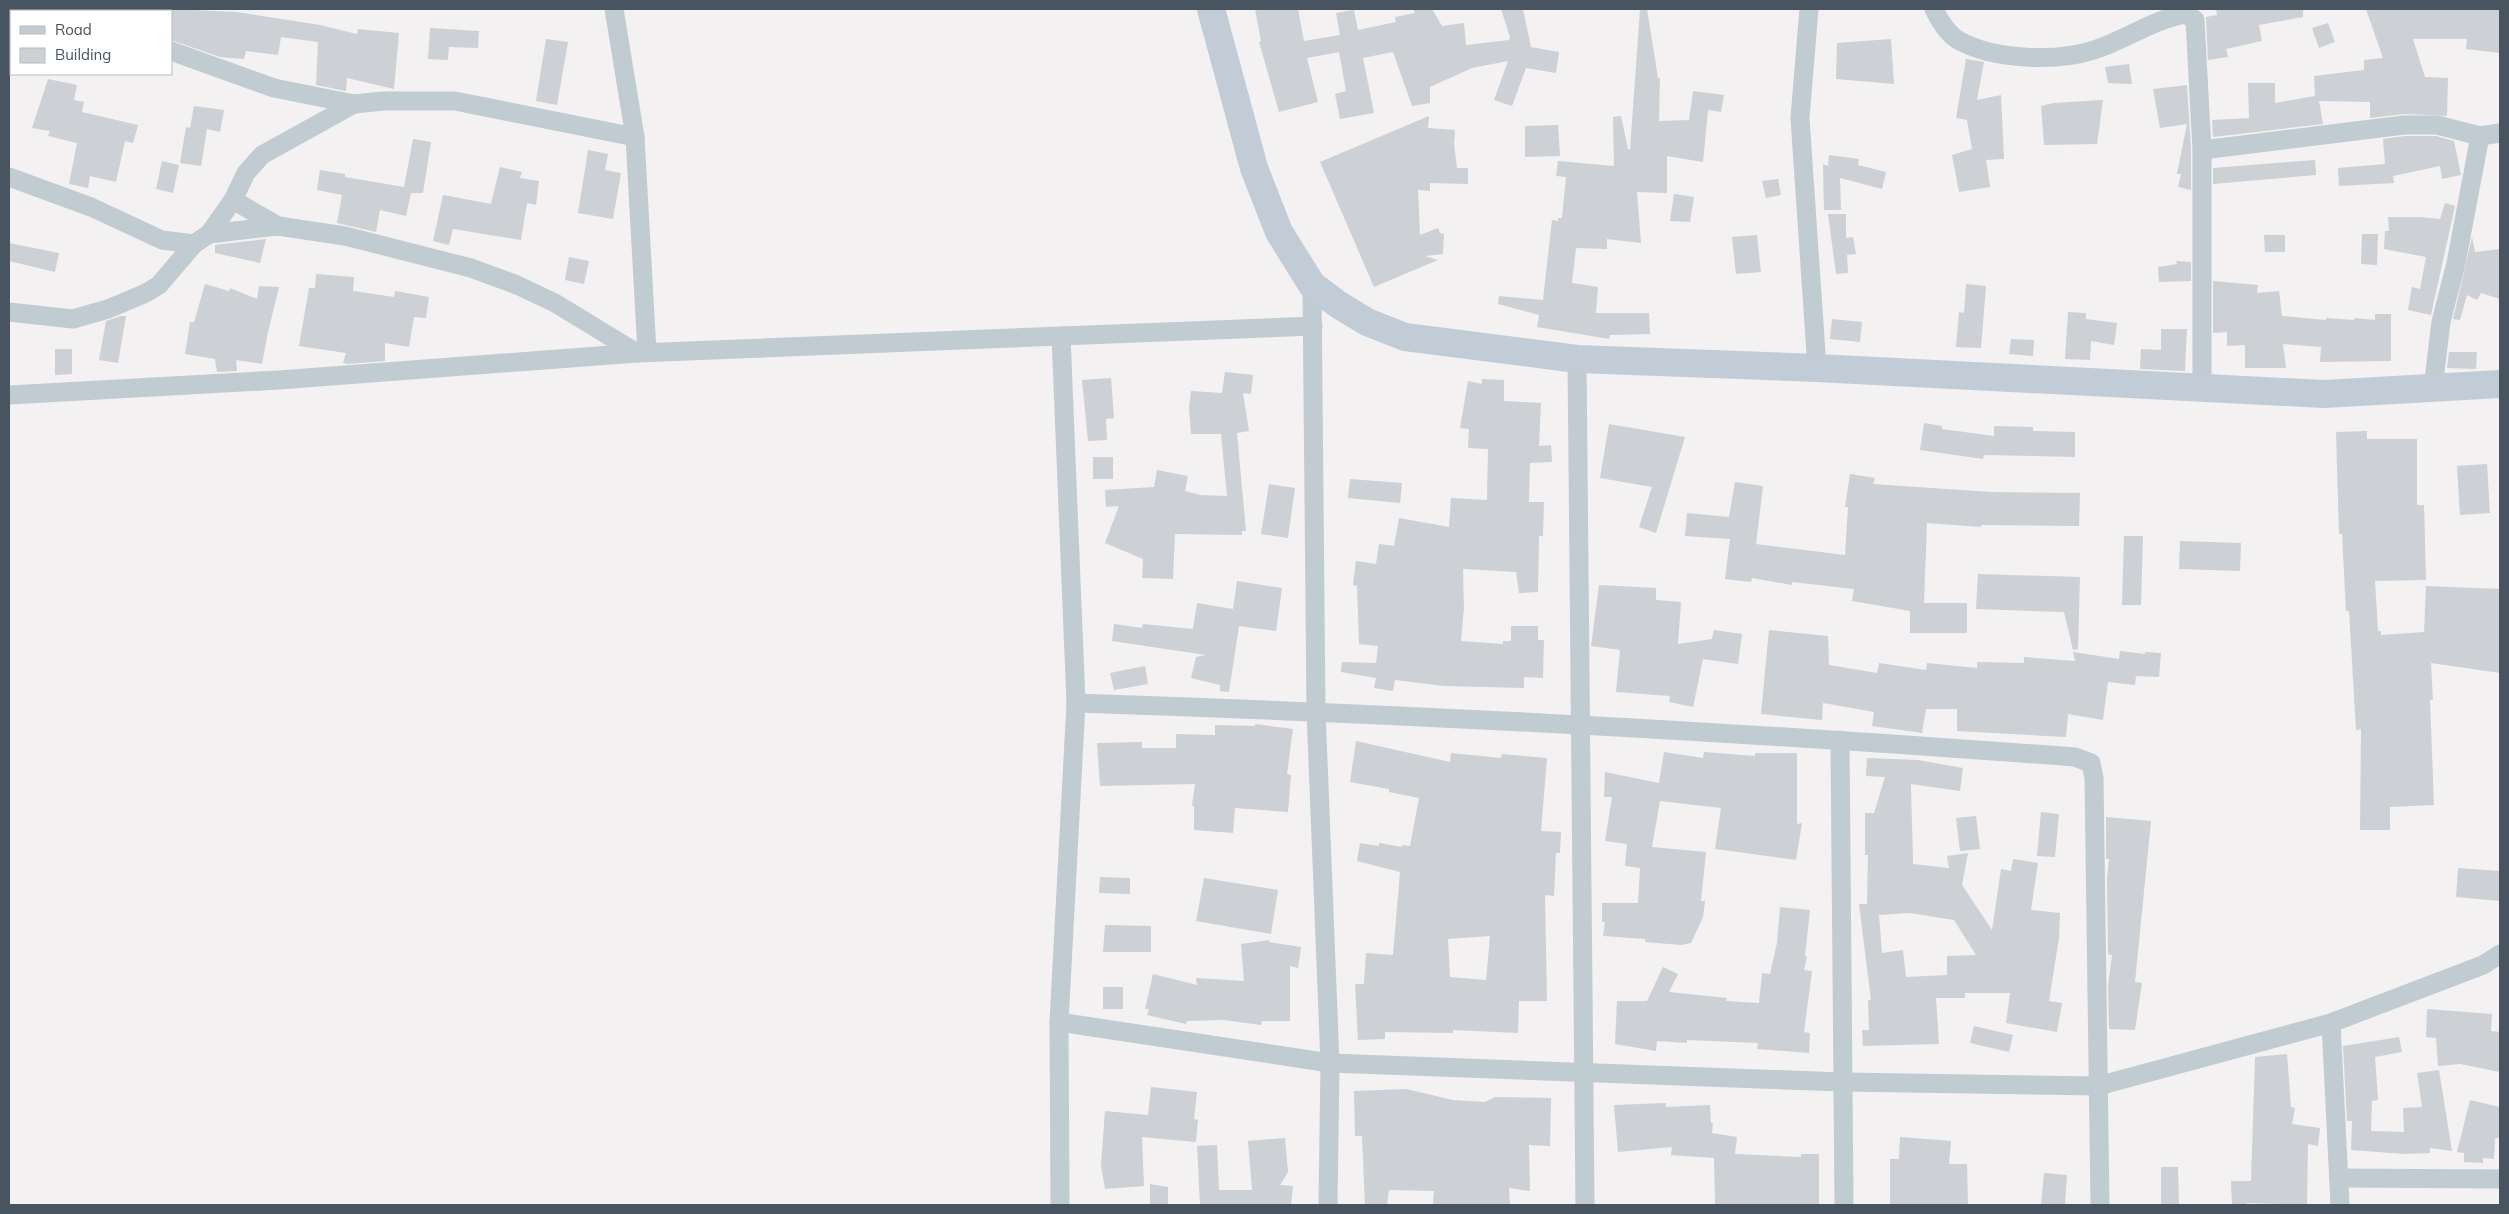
<svg xmlns="http://www.w3.org/2000/svg" width="2509" height="1214" font-family="Mulish,sans-serif">
  <rect width="100%" height="100%" fill="#f3f1f1"/>
  <g fill="#cdd0d5" fill-rule="evenodd">
    <path d="M171 9 237 12 320 25 357 34 358 29 399 33 394 89 347 78 346 91 316 85 318 42 281 37 278 55 246 51 244 59 220 57 171 40Z"/>
    <path d="M1255 9H1298L1304 41 1340 35 1336 13 1354 10 1358 30 1396 22 1395 17 1415 13 1413 9H1432L1442 26 1464 23 1466 45 1509 40 1510 37 1501 9H1523L1531 47 1559 52 1556 73 1526 68 1512 106 1494 100 1508 61 1472 68 1430 87V103L1412 106 1393 52 1363 58 1374 113 1340 119 1335 94 1346 91 1339 52 1307 58 1318 102 1279 112 1259 42 1261 41Z"/>
    <path d="M1640 9H1647L1658 78H1660L1659 121 1689 120 1693 91 1724 95 1721 112 1708 110 1703 162 1667 156V193L1637 192 1641 243 1607 239V249L1576 248 1572 283 1598 287 1596 313H1649L1650 334 1610 335 1609 339 1537 327 1539 315 1498 304 1499 296 1543 300 1552 220 1558 221V218H1562L1566 177 1556 176 1558 161 1614 166 1613 117 1621 116 1628 149H1630Z"/>
    <path d="M2216 9H2303V17L2259 25 2262 41 2226 49 2228 57 2208 60 2206 17 2217 15Z"/>
    <path d="M2366 9H2500V53L2466 49 2467 39H2413L2425 77 2448 78 2447 116 2404 114 2370 118V102L2319 101 2323 124 2213 137 2212 120 2249 118 2248 83H2275V103L2315 96 2314 76 2364 70V60L2383 58Z"/>
    <path d="M2328 23 2335 42 2319 48 2312 28Z"/>
    <path d="M430 28 479 31 478 48 449 47 448 60 428 59Z"/>
    <path d="M546 39 568 42 557 105 536 101Z"/>
    <path d="M1891 39 1894 84 1836 79 1837 43Z"/>
    <path d="M1966 59 1984 62 1977 100 2001 95 2004 159 1986 160 1990 187 1959 192 1952 155 1972 149 1967 120 1956 118Z"/>
    <path d="M2129 64 2132 84 2108 83 2105 67Z"/>
    <path d="M48 79 77 85 74 100 84 102 82 112 138 125 133 143 125 141 116 182 90 176 88 188 69 184 77 143 48 136 50 131 32 128Z"/>
    <path d="M2187 85 2191 150V190L2178 187 2181 174H2177L2187 124 2160 128 2153 89Z"/>
    <path d="M2103 100 2097 144 2044 145 2041 106 2054 103Z"/>
    <path d="M194 106 224 110 220 132 207 129 201 166 180 163 186 127 190 128Z"/>
    <path d="M1429 116 1428 128 1455 130 1454 144 1457 168H1468V184L1430 183V191L1418 190 1420 235 1438 228 1440 233 1444 234 1443 254 1425 256 1438 260 1374 287 1320 162Z"/>
    <path d="M1558 125 1560 156 1525 157V126Z"/>
    <path d="M2405 136H2436L2454 141 2461 175 2442 179 2440 166 2393 176 2394 183 2339 186 2338 168 2385 164 2383 139Z"/>
    <path d="M413 139 431 142 423 193H411L406 216 380 210 376 232 337 223 342 195 317 190 320 170 345 174V177L404 187Z"/>
    <path d="M588 150 608 154 605 170 621 173 613 219 578 213Z"/>
    <path d="M1829 155 1859 159 1858 165 1886 172 1882 189 1840 178 1841 210H1824L1823 164 1828 166Z"/>
    <path d="M2315 160 2316 175 2213 184V168Z"/>
    <path d="M162 161 179 165 173 193 156 189Z"/>
    <path d="M500 167 522 172 520 178 539 181 536 205 527 203 521 240 453 229 449 245 433 241 443 195 491 204Z"/>
    <path d="M1778 179 1781 195 1766 198 1762 181Z"/>
    <path d="M1674 194 1694 197 1690 222 1670 221Z"/>
    <path d="M2445 203 2455 206 2431 315 2408 310 2412 287 2420 289 2426 257 2384 249 2385 231H2389L2388 217H2420L2440 219Z"/>
    <path d="M1828 214H1846V238L1853 237 1856 254 1847 255 1848 273 1836 274Z"/>
    <path d="M2362 234H2378L2377 265 2361 264Z"/>
    <path d="M1757 235 1761 272 1736 274 1732 237Z"/>
    <path d="M2264 235H2285V252H2265Z"/>
    <path d="M2472 237 2475 252 2500 249V299L2481 293 2477 300 2467 295 2460 320 2453 319Z"/>
    <path d="M266 239 260 263 215 253V245Z"/>
    <path d="M9 243 59 253 55 272 9 261Z"/>
    <path d="M569 257 589 261 584 284 565 280Z"/>
    <path d="M2176 261 2191 262V281L2159 282 2158 267 2177 264Z"/>
    <path d="M316 274 354 277 353 291 394 297 395 291 429 297 426 318 414 317 409 347 385 343V361L347 364 343 363 346 353 299 346 309 288H315Z"/>
    <path d="M2213 281 2258 285 2257 293 2279 291 2282 316 2326 320V318L2354 320 2355 318 2375 320V314H2391V361L2320 362 2321 347 2283 344 2286 368H2245V345L2227 346V332L2213 333Z"/>
    <path d="M205 284 229 291 230 288 257 299 259 286 279 287 268 332 262 364 236 360 237 371 217 372 215 359 185 354 190 322H194Z"/>
    <path d="M1966 284 1986 286 1981 348 1956 347 1959 312 1964 313Z"/>
    <path d="M2068 312 2086 313V319L2117 323 2114 345 2091 341 2090 360 2065 359Z"/>
    <path d="M121 316H126L118 363 99 360 106 321Z"/>
    <path d="M1832 319 1862 322 1860 342 1830 339Z"/>
    <path d="M2161 329H2187L2185 371 2140 369 2141 349 2161 350Z"/>
    <path d="M2011 339 2034 340 2033 356 2009 354Z"/>
    <path d="M55 349H72V374L55 375Z"/>
    <path d="M2449 352H2477L2476 369 2447 368Z"/>
    <path d="M1225 372 1253 375 1251 394 1243 393 1249 431 1237 433 1246 531H1242V535L1175 534 1173 579 1142 578 1143 559 1105 543 1119 506 1106 507 1105 490 1154 487 1157 470 1188 476 1185 491 1201 495 1227 496 1221 434H1191L1189 408 1191 391 1222 393Z"/>
    <path d="M1111 378 1114 418 1106 419 1107 440 1088 441 1082 380Z"/>
    <path d="M1482 379 1504 380V401L1541 403 1539 446 1551 445 1552 462 1530 463 1529 502H1544L1543 536H1539L1538 592 1519 593 1516 572 1463 569 1464 608 1461 641 1503 644V641H1511V626H1538V640H1544L1543 678 1524 677V688L1444 686 1395 680 1393 691 1374 688 1376 678 1341 672 1342 662 1376 663 1378 646 1359 644 1357 586 1353 585 1356 561 1376 564 1379 544 1394 546 1399 518 1449 527 1451 498 1487 500 1488 449 1468 448 1469 429 1460 428 1468 381 1482 384Z"/>
    <path d="M1924 423 1942 426V429L1994 436V426L2033 427V431L2075 432V457L1984 455 1983 459 1920 450Z"/>
    <path d="M1609 424 1685 437 1656 533 1639 527 1652 487 1600 478Z"/>
    <path d="M2367 431V439H2417V505H2424L2426 580 2375 581 2378 631H2381V635L2424 632 2426 586 2500 589V673L2431 663 2433 700H2430L2434 805 2390 807V830H2360L2361 729 2356 730 2349 611H2346L2342 534H2339L2336 432Z"/>
    <rect x="1093" y="457" width="20" height="22"/>
    <path d="M2487 464 2490 513 2460 515 2457 466Z"/>
    <path d="M1850 474 1875 478 1873 484 1991 492 2080 493 2079 526 1981 525V527L1927 523 1924 603H1967V633H1910V611L1852 601 1854 589 1792 582V585L1752 578 1751 582 1725 579 1730 539 1685 536 1687 513 1729 517 1735 482 1763 486 1756 544 1845 555 1848 507H1845Z"/>
    <path d="M1350 479 1402 483 1400 503 1348 498Z"/>
    <path d="M1269 484 1295 488 1288 538 1261 534Z"/>
    <path d="M2124 536H2143L2141 605H2122Z"/>
    <path d="M2180 541 2241 543 2240 571 2179 569Z"/>
    <path d="M1978 574 2080 577 2078 649 2073 650 2064 612 1976 609Z"/>
    <path d="M1237 581 1282 588 1276 631 1239 626 1229 692 1220 691V685L1191 678 1196 657 1206 655 1112 641 1114 624 1142 628 1143 624 1193 629 1197 603 1233 609Z"/>
    <path d="M1599 585 1656 588V600L1681 602 1678 644 1712 639 1714 630 1742 634 1738 664 1703 659 1693 707 1669 702 1670 696 1616 692 1620 650 1591 646Z"/>
    <path d="M1769 630 1828 636 1829 665 1877 673 1879 663 1926 670 1927 663 1977 668V662L2024 663V657L2075 661 2073 652 2119 659 2120 651 2145 654V652L2161 653 2159 677 2136 676 2135 685 2108 682 2103 720 2068 714 2066 737 1957 731V709H1926L1922 733 1872 726 1874 712 1823 703 1822 720 1761 714Z"/>
    <path d="M1145 666 1148 684 1114 690 1110 673Z"/>
    <path d="M1255 724 1293 729 1287 774 1291 775 1288 812 1235 808 1233 833 1194 830V806H1192L1195 784 1100 786 1097 743 1142 742V748H1176V734L1215 735V725L1255 726Z"/>
    <path d="M1356 741 1450 762 1451 753 1501 758 1502 754 1547 758 1541 831 1561 832 1560 853H1556L1554 896 1545 895 1547 1001H1519L1518 1033 1453 1030V1033L1385 1032V1039L1358 1040 1355 984H1364L1366 953 1393 955 1400 872 1357 861 1360 843 1379 846V843L1402 847V845L1410 846 1419 798 1389 792V789L1350 782ZM1490 936 1486 980 1450 977 1448 939Z"/>
    <path d="M1664 752 1703 758 1704 752 1755 756V753H1797V824L1802 823 1796 860 1715 849 1721 808 1660 801 1652 847 1706 852 1701 901H1705L1703 917 1691 943 1681 945 1645 942V939L1603 936 1605 922H1602V903H1638L1640 868 1625 866 1627 844 1605 841 1612 797H1604L1605 772 1659 783Z"/>
    <path d="M1867 758 1918 760 1963 768 1960 791 1911 784 1913 864 1949 868 1947 856 1968 853 1962 885 1992 930 2001 869 2011 871 2013 859 2038 863 2031 910 2060 913 2059 938 2049 1001 2062 1003 2057 1032 2006 1023 2010 993H1965V998H1936L1939 1044 1863 1046 1862 1030H1869L1868 1000H1871L1859 904H1867L1868 855H1865V813H1874L1885 777 1866 776ZM1910 913 1954 920 1976 955 1947 956V975L1906 977 1903 950 1882 953 1879 915Z"/>
    <path d="M2041 812 2059 814 2055 857 2037 856Z"/>
    <path d="M1976 816 1980 849 1960 851 1956 818Z"/>
    <path d="M2106 817 2151 821 2135 982 2142 983 2135 1030 2109 1029 2108 986 2112 955 2108 954 2107 879 2109 859H2106Z"/>
    <path d="M2458 868 2500 871V901L2456 897Z"/>
    <path d="M1100 877 1130 878V894L1099 893Z"/>
    <path d="M1204 878 1278 890 1271 934 1196 921Z"/>
    <path d="M1780 907 1810 910 1805 956 1807 957 1804 970 1812 971 1804 1032 1810 1033 1809 1053 1757 1049 1758 1043 1687 1040V1043L1657 1041 1656 1051 1615 1044 1617 1001H1647L1663 967 1678 974 1669 992 1727 998 1726 1001 1759 1003 1762 973 1770 974 1777 943Z"/>
    <path d="M1105 925 1151 926V952H1103Z"/>
    <path d="M1270 940 1269 942 1301 947 1298 968 1290 966V1021H1262L1261 1025 1224 1020 1187 1021 1186 1024 1147 1015 1149 1009H1145L1153 974 1197 985 1196 978 1244 981 1241 944Z"/>
    <rect x="1103" y="987" width="20" height="22"/>
    <path d="M2427 1009 2492 1014 2491 1031 2500 1032V1072L2460 1064 2438 1066 2436 1038 2426 1037Z"/>
    <path d="M1974 1026 2013 1035 2009 1052 1970 1043Z"/>
    <path d="M2399 1037 2402 1052 2375 1057 2378 1100 2372 1101 2371 1131 2404 1132 2403 1108 2422 1107 2417 1073 2439 1070 2452 1151 2430 1148V1153L2405 1154 2351 1150 2352 1121H2347L2343 1046Z"/>
    <path d="M2287 1054 2291 1107 2295 1108 2292 1124 2320 1128 2318 1146 2308 1144 2307 1205 2247 1203V1205H2232L2231 1181H2251L2255 1057Z"/>
    <path d="M1151 1087 1197 1092 1194 1119 1198 1120 1196 1142 1142 1137 1144 1186 1105 1189 1101 1165 1105 1111 1148 1115Z"/>
    <path d="M1406 1089 1453 1100 1485 1102 1495 1097 1551 1098 1550 1146 1529 1145 1530 1191 1509 1188 1510 1205H1433L1434 1191 1389 1190 1387 1205H1365L1362 1136H1355L1354 1091Z"/>
    <path d="M2470 1100 2500 1107V1138H2495L2494 1159 2483 1158V1163L2464 1162V1153L2457 1152Z"/>
    <path d="M1666 1103V1107L1710 1105 1711 1123H1713L1712 1133 1737 1137 1735 1154 1801 1157V1154H1819V1205H1715L1714 1158 1671 1155 1672 1147 1618 1152 1614 1105Z"/>
    <path d="M1900 1137 1951 1141 1949 1164H1967L1968 1205H1890V1159H1899Z"/>
    <path d="M1285 1138 1288 1172 1280 1185 1293 1186 1291 1205H1200L1197 1146 1217 1145 1219 1190H1252L1248 1141Z"/>
    <path d="M2161 1167H2178L2179 1205H2161Z"/>
    <path d="M2044 1173 2067 1175 2065 1205H2041Z"/>
    <path d="M1150 1184 1168 1187V1205H1150Z"/>
  </g>
  <g fill="none" stroke-linecap="round" stroke-linejoin="round">
    <g stroke="#c1cbd2" stroke-width="19">
      <path d="M42 9 54 11"/>
      <path d="M614 9 635 137 647 352"/>
      <path d="M1809 9 1800 118 1817 368"/>
      <path d="M1934 9C1939 20 1949 36 1960 41 1995 60 2057 62 2094 50 2126 40 2153 19 2186 14L2195 20 2202 150V388"/>
      <path d="M171 51 274 88 354 104 383 101H455L635 137"/>
      <path d="M2202 150 2404 125H2437L2480 136 2500 133"/>
      <path d="M9 177 91 207 162 240 194 244"/>
      <path d="M233 200 278 226"/>
      <path d="M209 234 278 226 345 236 471 268 517 285 555 303 637 353"/>
      <path d="M1312 285 1316 711 1330 1063 1328 1205"/>
      <path d="M9 312 73 319 108 309 146 293 159 285 194 244 209 234 233 200 246 173 262 155 354 104"/>
      <path d="M1577 359 1585 1205"/>
      <path d="M2433 388 2441 322 2456 263 2480 136"/>
      <path d="M9 395 279 380 637 353 1313 326"/>
      <path d="M1076 703C1409 714 1742 732 2075 757L2091 763 2094 778 2100 1205"/>
      <path d="M1840 740 1844 1205"/>
      <path d="M1059 1022 1330 1063 1842 1082 2098 1086 2331 1023"/>
      <path d="M2339 1178 2500 1179"/>
      <path d="M1060 1205 1059 1022 1076 703 1061 336"/>
      <path d="M2340 1205 2331 1023 2483 965 2500 954"/>
    </g>
    <path stroke="#c1ccd7" stroke-width="28" d="M1211 9 1254 168 1279 232 1312 285 1339 305 1367 322 1405 337 1577 359 1817 368 2324 394 2500 384"/>
  </g>
  <rect width="2509" height="1214" fill="none" stroke="#48545f" stroke-width="20"/>
  <rect x="10" y="10" width="162" height="65" fill="#ffffff" stroke="#b6bbbf"/>
  <rect x="20" y="26" width="25" height="8" fill="#c1ccd7" stroke="#b6bbbf"/>
  <text x="55" y="35" font-size="15" fill="#48545f">Road</text>
  <rect x="20" y="48" width="25" height="15" fill="#cdd0d5" stroke="#b6bbbf"/>
  <text x="55" y="60" font-size="15" fill="#48545f">Building</text>
</svg>
